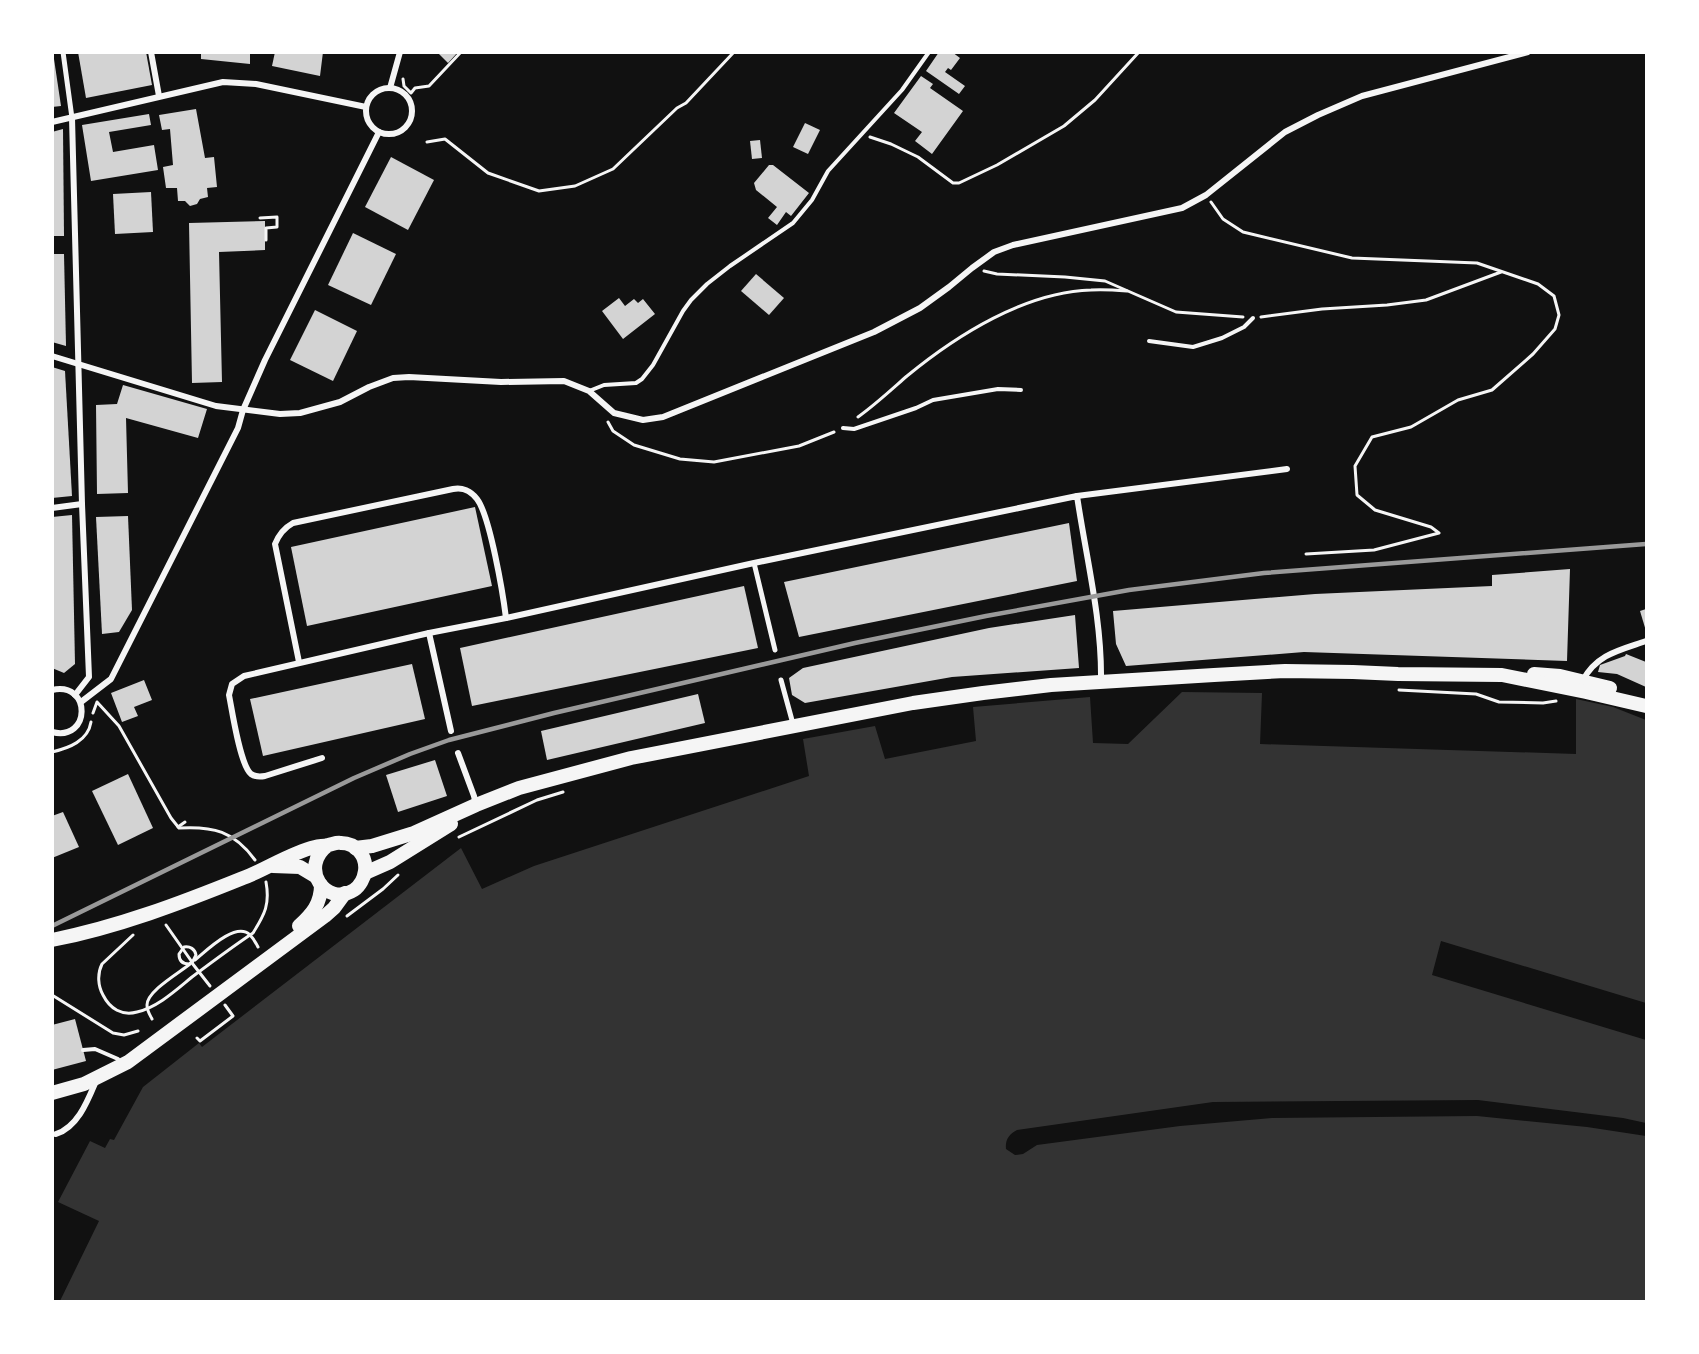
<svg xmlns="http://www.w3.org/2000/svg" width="1699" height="1354" font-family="'Asap Condensed',sans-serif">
  <rect width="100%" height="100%" fill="#111"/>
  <path fill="#333" d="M1182 692 1262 693 1260 744 1576 754V699L1613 707 1646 720V1003L1441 941 1432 975 1646 1040V1123L1623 1118 1478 1100 1213 1102 1017 1130C1009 1134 1005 1140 1006 1149L1015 1155 1023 1154 1037 1145 1180 1126 1272 1118 1477 1116 1587 1127 1646 1136V1301H60L99 1221 58 1202 90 1141 105 1148 110 1139 114 1140 143 1087 199 1043 202 1047 461 848 482 889 534 866 809 776 803 739 875 726 885 759 976 741 973 707 1090 697 1093 743 1128 744Z"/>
  <g fill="#d3d3d3">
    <path d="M78 52H146L152 85 86 98Z"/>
    <path d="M201 52H250V64L201 59Z"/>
    <path d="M275 52H323L320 76 272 66Z"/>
    <path d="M437 52H458L448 63Z"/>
    <path d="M939 52H952L960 58 951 70 948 68 945 72 965 86 959 94 926 71Z"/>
    <path d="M54 59 61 106 52 107V60Z"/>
    <path d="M921 76 933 84 930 88 963 111 932 154 915 141 922 132 894 113Z"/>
    <path d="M196 109 205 158 214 157 217 187 207 188 208 197 200 199 197 204 190 206 185 201H178L177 188H166L163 167 173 165 170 129 162 130 159 115Z"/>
    <path d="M149 114 151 125 109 132 113 152 154 145 158 170 91 181 82 125Z"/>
    <path d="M805 123 820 130 808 154 793 147Z"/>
    <path d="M63 129 64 236H52V132Z"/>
    <path d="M760 140 762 158 752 159 750 141Z"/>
    <path d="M391 157 434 180 408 230 365 207Z"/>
    <path d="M769 165H773L809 193 791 216 786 212 777 225 768 218 777 207 756 190 754 183Z"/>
    <path d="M151 192 153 232 115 234 113 194Z"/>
    <path d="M265 221V250L219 252 222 382 192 383 189 223Z"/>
    <path d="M353 233 396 254 371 305 328 285Z"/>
    <path d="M52 254H64L66 346 52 342Z"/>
    <path d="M756 274 784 298 769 315 741 291Z"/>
    <path d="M619 298 625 306 634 299 638 303 643 299 655 314 623 339 602 311Z"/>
    <path d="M315 310 357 331 333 381 290 360Z"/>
    <path d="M52 367 65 371 72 496 52 498Z"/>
    <path d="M123 385 207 409 198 438 126 418 128 493 97 494 96 405 117 404Z"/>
    <path d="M475 507 492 586 307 626 291 547Z"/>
    <path d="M72 515 75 664 64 673 52 668V517Z"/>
    <path d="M128 516 132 610 119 632 102 634 96 517Z"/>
    <path d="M1069 523 1077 581 799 637 784 582Z"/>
    <path d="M1570 569 1567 661 1304 652 1126 666 1116 644 1113 611 1315 594 1492 586V575Z"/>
    <path d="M744 586 758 648 472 706 460 648Z"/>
    <path d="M1646 609V631L1640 611Z"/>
    <path d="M1075 615 1079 668 952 677 805 703 792 695 789 678 803 668 989 628Z"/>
    <path d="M1626 654 1646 662V687L1617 674 1598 672 1600 665 1625 656Z"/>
    <path d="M412 664 425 719 263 756 250 699Z"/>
    <path d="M144 680 152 700 134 707 138 716 122 722 111 693Z"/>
    <path d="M698 694 705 723 547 760 541 731Z"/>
    <path d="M435 760 447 796 398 812 386 775Z"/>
    <path d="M128 774 153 828 118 845 92 791Z"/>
    <path d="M63 812 79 847 52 858V816Z"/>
    <path d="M75 1019 86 1061 52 1070V1025Z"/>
  </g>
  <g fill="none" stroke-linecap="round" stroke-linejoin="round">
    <g stroke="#f5f5f5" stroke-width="3">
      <path d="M403 79 404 86 411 93 415 88 429 86 461 52"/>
      <path d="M870 137 891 144 918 157 953 183H959L997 165 1064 126 1095 100 1139 52"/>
      <path d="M427 142 445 139 488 173 539 191 575 186 613 169 677 108 686 103 734 52"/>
      <path d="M1211 202 1223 219 1243 232 1352 258 1477 263 1538 284 1554 296 1559 315 1555 329 1533 354 1492 390 1458 400 1411 427 1372 437 1355 466 1357 495 1375 510 1431 527 1439 533 1374 550 1306 554"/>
      <path d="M260 218 277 217V227L266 228V240"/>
      <path d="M984 271 997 274 1065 277 1105 281 1176 312 1243 317"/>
      <path d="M1261 317 1322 309 1387 305 1426 300 1501 272"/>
      <path d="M858 417C875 405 891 390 907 376 957 335 1025 292 1091 290 1103 289 1115 290 1127 291"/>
      <path d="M608 422 613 431 634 445 680 459 714 462 799 446 834 432"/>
      <path d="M1399 690 1476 694 1499 702 1543 703 1556 701"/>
      <path d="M93 713 97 702 119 726 171 818 179 828C213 826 234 831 255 860"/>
      <path d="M52 752C69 748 88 741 91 722"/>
      <path d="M178 827 185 822"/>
      <path d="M459 837 537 800 563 792"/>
      <path d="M347 916 383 889 398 875"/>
      <path d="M166 925 192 962"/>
      <path d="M133 935 102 964C97 974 98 986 103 995 110 1009 122 1016 137 1012 158 1007 176 990 192 977 212 962 232 947 253 933 265 914 270 904 266 882"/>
      <path d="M195 960C206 951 236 921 250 935 253 938 256 943 258 947"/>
      <path d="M192 962 189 964C183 964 179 961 179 954L184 947C190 946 195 949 196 955L192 963 210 986"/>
      <path d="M52 995 113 1033 124 1035 138 1031"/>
      <path d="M152 1019C150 1015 147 1011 147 1005 147 991 179 973 190 964"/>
      <path d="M197 1038 200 1041 233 1016 225 1005"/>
    </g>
    <g stroke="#f5f5f5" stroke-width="4">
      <path d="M1149 341 1193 347 1222 338 1244 327 1253 318"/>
      <path d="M589 391 604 385 636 383 642 379 653 365 683 311 691 300 707 284 730 266 793 223 812 200 828 171 902 90 929 52"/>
      <path d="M843 428 854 429 916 408 933 400 998 389 1021 390"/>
      <path d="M83 1050 95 1049 118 1059"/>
    </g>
    <g stroke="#f5f5f5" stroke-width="5">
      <path d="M63 52 72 118"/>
      <path d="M754 563 775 650"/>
      <path d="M781 680 793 724"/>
    </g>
    <g stroke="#f5f5f5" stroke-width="6">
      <path d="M151 52 159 96"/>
      <circle cx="389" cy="111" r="23"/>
      <path d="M390 88 400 52"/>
      <path d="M72 118 82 504 89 677 75 695"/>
      <path d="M52 122 223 82 256 84 366 107"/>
      <path d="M52 356 216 406 280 414 300 413 340 402 369 387 393 378 409 377 501 382 564 381 589 391 614 413 643 420 663 417 874 332 920 308 949 287 972 268 994 252 1013 245 1182 208 1206 195 1285 132 1318 115 1362 96 1528 52"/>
      <path d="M1077 496 1287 469"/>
      <path d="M52 508 82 504"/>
      <path d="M429 633 451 731"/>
      <path d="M299 662 275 544C279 534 284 528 293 523L453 489C462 487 471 491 477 499 490 516 503 594 506 618"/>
      <path d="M1583 680C1597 654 1620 650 1646 641"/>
      <path d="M52 690C92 681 91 742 52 732"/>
      <path d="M81 702 111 679 238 428 243 410 265 360 379 132"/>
      <path d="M458 753 474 796 476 805"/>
      <path d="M322 758 265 776C259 777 255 777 251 774 240 765 232 710 229 695L232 684 244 676 429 633 506 618 754 563 1077 496C1086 557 1102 619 1101 681"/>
      <path d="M56 1134C78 1127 88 1100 96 1081"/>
    </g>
    <g stroke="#f5f5f5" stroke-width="14">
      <path d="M1534 674 1560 676 1610 688"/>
      <path d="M355 848 372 846 414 833 476 805 519 788 631 758 913 703 983 693 1051 685 1214 675 1285 671 1353 672 1398 674 1502 675 1586 692 1646 706"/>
      <path d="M273 866 300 867 315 876"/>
      <path d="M365 873 390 862 451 824"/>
      <path d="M299 926C312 914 321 904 321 885"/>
      <path d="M52 940C118 927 181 903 243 878 267 869 290 853 315 847 319 846 324 846 328 845 333 844 337 842 341 843 356 843 367 856 365 871 364 878 360 886 354 890 326 908 298 867 328 845"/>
      <path d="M52 1093 84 1084 128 1062 325 916 334 908 345 893"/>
    </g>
    <path stroke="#9a9a9a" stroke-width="4.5" d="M52 926 354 778 410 754 449 740 554 713 855 643 986 616 1129 590 1264 573 1646 544"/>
  </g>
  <rect width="1699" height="1354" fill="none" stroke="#ffffff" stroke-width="108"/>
</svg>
